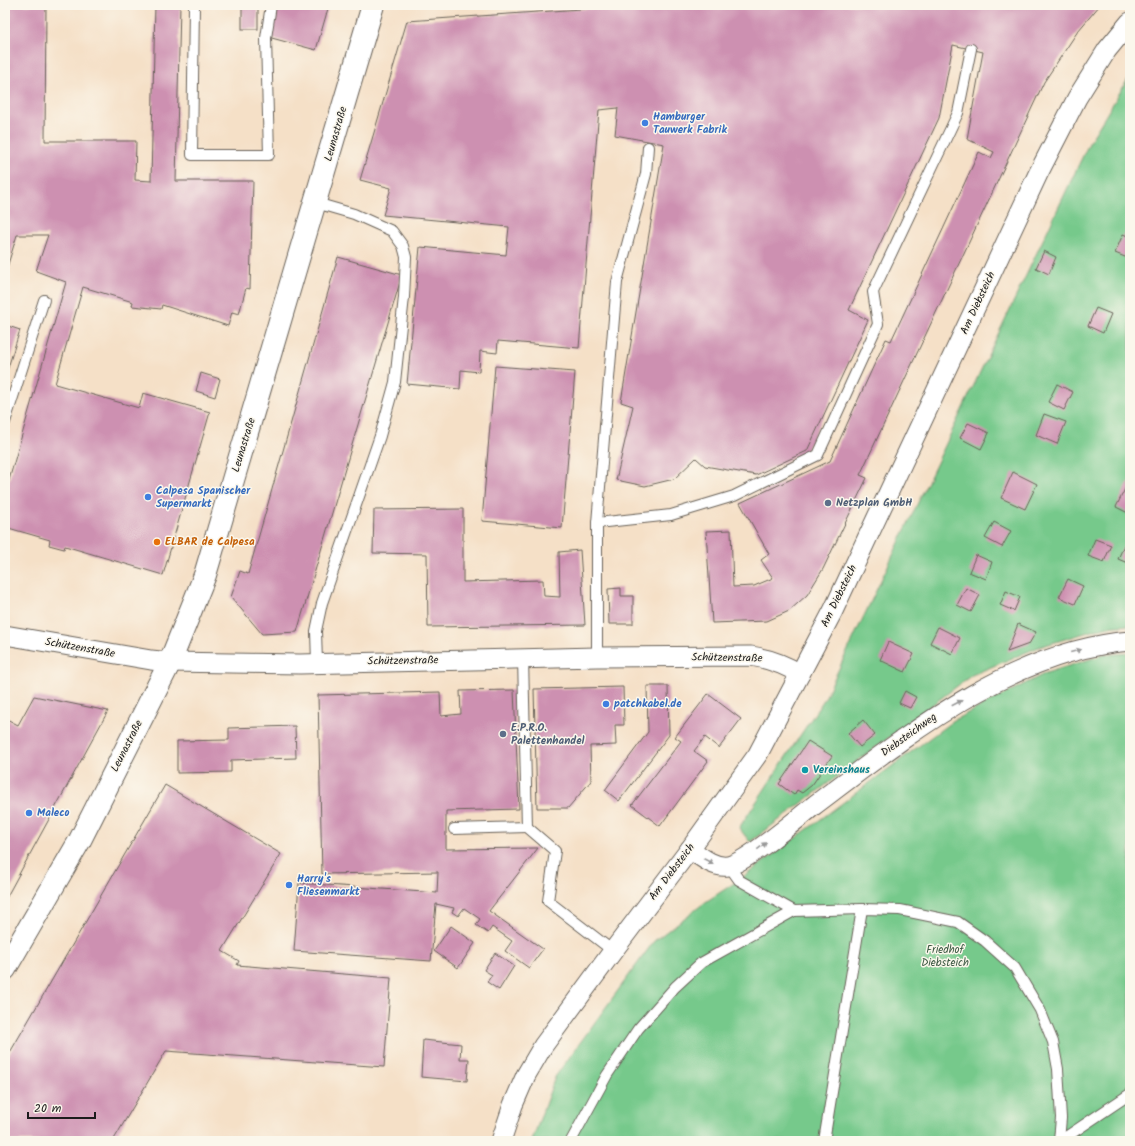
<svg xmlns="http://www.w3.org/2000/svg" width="1135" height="1146" font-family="Kalam,sans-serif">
  <rect width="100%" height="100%" fill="#fbf7ec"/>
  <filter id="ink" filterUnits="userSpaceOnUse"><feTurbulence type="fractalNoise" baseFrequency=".025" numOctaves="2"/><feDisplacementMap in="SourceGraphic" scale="8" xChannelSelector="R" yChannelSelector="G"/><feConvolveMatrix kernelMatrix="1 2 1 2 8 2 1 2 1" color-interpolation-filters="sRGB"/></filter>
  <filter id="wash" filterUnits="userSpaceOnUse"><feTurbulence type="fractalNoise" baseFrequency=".012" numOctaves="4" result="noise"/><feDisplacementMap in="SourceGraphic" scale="16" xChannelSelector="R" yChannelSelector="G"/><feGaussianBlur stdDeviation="0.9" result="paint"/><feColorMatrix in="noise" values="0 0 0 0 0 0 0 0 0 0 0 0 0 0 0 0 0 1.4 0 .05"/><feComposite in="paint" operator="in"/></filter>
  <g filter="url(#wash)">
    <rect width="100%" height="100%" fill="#f5e0c7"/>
    <g fill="#76c98b" stroke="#497254">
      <path d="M1130 76V625L1105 627 1039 647 972 675 750 842 739 828 825 698 1090 141Z"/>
      <path d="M1130 653V1141H532L555 1077 654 941 707 901 739 880 954 720 1046 673 1103 655Z"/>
    </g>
    <g id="blocks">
      <g fill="#cd90b1">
        <path d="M5 5H46L45 141H136L135 180 151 181 155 5H180L176 181H253L250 289 246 288 239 314 232 312 228 326 162 305 161 309 132 306 133 302 83 287 55 384 139 408 143 393 210 412 163 575 65 546 64 549 49 545 50 540 5 527V494L66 282 36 271 48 235H17L5 274Z"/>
        <rect x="242" y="5" width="16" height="24"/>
        <path d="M277 5H329L316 50 268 37Z"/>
        <path d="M639 5H1100L1078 31 1044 82 860 475 867 478 823 569 807 595 789 611 767 621 712 623 706 531 731 530 733 587 754 586 773 578 761 560 769 554 740 503 830 461 886 339 891 341 979 152 991 158 994 152 967 139 983 52 953 45 939 118 849 310 868 320 807 451 756 475 705 466 696 458 674 479 645 486 616 480 633 406 621 402 664 144 615 135 618 108 599 110 579 348 498 341 497 353 480 351 479 372 461 370 460 389 407 384 420 247 506 255 509 227 383 215 391 188 360 180 407 21Z"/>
        <path d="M1123 234 1130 237V259L1115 253Z"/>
        <path d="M1044 251 1056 257 1049 274 1036 268Z"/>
        <path d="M338 257 402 275 297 632 262 634 231 597 240 571 248 574Z"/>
        <path d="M1096 308 1111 314 1103 333 1088 326Z"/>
        <path d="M5 325 20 330 5 377Z"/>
        <path d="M495 366 575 372 562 528 482 521Z"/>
        <path d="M201 373 220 379 215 397 196 391Z"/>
        <path d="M1057 384 1073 392 1064 410 1048 402Z"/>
        <path d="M1044 414 1066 422 1057 444 1036 435Z"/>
        <path d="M968 423 989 433 981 449 960 438Z"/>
        <path d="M1013 472 1037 484 1025 509 1001 498Z"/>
        <path d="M1130 479V514L1116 507Z"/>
        <path d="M463 509V582L543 580 544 596 560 597 559 552 580 550 585 625 428 627 427 554 373 553 374 510Z"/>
        <path d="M994 522 1011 531 1002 547 985 538Z"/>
        <path d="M1095 539 1111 545 1104 562 1088 556Z"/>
        <path d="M1125 543 1130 545V564L1118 559Z"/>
        <path d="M976 555 992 562 986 579 969 572Z"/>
        <path d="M1068 579 1083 586 1075 604 1059 597Z"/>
        <path d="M621 588V596H633V624H609L608 589Z"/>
        <path d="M966 588 980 595 971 612 957 605Z"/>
        <path d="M1006 591 1020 597 1014 611 1000 605Z"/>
        <path d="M1018 624 1036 632 1029 644 1007 652Z"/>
        <path d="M938 627 960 638 952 654 930 643Z"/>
        <path d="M888 642 914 654 905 672 880 660Z"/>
        <path d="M647 686H668L669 735 619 801 605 790 648 732Z"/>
        <path d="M623 687 624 725H615L616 745 590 746 591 781 568 808H537L534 689Z"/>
        <path d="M514 690 519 809 446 811V849L538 848 489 911 543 949 529 968 505 951 512 941 492 927 488 933 476 925 480 919 464 908 458 916 452 912 454 908 436 904 431 961 294 951 299 883 437 893 438 872 322 874 318 695 440 692 441 716 461 714 460 691Z"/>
        <path d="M905 691 916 697 910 708 899 703Z"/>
        <path d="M708 694 741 719 719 748 705 737 694 751 708 761 660 826 632 805 681 741 675 737Z"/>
        <path d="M34 696 108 711 5 900V718L18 725Z"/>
        <path d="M863 720 875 735 860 747 848 733Z"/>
        <path d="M295 726 296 758 231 760V772L177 773V741L229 740V728Z"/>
        <path d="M808 741 832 756 812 785 802 793 797 790 794 795 779 784Z"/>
        <path d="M165 785 281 854 222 951 239 961 237 965 391 978 384 1067 166 1051 113 1141H5V1061Z"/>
        <path d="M451 926 475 943 458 968 434 951Z"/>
        <path d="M495 953 514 966 499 990 487 982 492 975 484 970Z"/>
        <path d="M423 1040 461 1044 460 1059H469L467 1081 421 1077Z"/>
      </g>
    </g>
  </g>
  <g filter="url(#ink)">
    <use href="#blocks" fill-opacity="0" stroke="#686158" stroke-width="1"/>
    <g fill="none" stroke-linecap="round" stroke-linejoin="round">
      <defs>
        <g id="service">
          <path d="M194 5 192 155H269L266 38 271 5"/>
          <path d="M316 203 354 214 392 231 403 246 406 257 404 297 395 382 380 436 322 603 316 631 317 663"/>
          <path d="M5 422 44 300"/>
          <path d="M597 523 671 515 734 496 818 455 878 324 873 292 958 113 971 49"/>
          <path d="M597 657V523L617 282 646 174 648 147"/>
          <path d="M523 658 527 827 555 851 548 901 613 951"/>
          <path d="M454 829 527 827"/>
          <path d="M729 866 739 880 794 911"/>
          <path d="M571 1141 607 1075 638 1029 675 987 701 963 794 911 862 909 900 910 958 922 985 941 1015 968 1040 1010 1053 1042 1058 1069 1061 1118 1059 1141"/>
          <path d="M824 1141 862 909"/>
          <path d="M1060 1141 1130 1094"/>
        </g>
        <g id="minor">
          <path d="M5 635 151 660 170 662 300 664 597 657 751 656C770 659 784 664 800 674"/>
          <path d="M690 849C701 857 714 868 728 866 745 863 796 820 812 807 905 737 1010 651 1130 641"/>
          <path d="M501 1141 513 1105 526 1075 543 1046 613 951 690 849 758 754 833 611 1038 174 1077 98 1107 50 1130 22"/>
        </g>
        <path id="tertiary" d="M5 969 80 840 170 662 205 575 373 5"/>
      </defs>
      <use href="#service" stroke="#686158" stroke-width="12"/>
      <use href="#minor" stroke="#686158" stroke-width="21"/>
      <use href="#tertiary" stroke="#686158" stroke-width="24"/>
      <use href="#service" stroke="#fff" stroke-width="10"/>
      <use href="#minor" stroke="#fff" stroke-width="19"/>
      <use href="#tertiary" stroke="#fff" stroke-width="22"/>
    </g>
    <defs><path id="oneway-solid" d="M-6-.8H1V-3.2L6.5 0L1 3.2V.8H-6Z"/></defs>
    <g fill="#999">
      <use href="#oneway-solid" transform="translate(1076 651) rotate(-15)"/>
      <use href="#oneway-solid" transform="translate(957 703) rotate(-27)"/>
      <use href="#oneway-solid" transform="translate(762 846) rotate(-38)"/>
      <use href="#oneway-solid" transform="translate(708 861) rotate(27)"/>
    </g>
  </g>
  <g fill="#3f7fe0" stroke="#fbf7ec" stroke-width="1.5">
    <circle cx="645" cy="123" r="4"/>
    <circle cx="148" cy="497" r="4"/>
    <circle cx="606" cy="704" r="4"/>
    <circle cx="29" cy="813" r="4"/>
    <circle cx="289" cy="885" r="4"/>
  </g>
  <g fill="#5c6f8a" stroke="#fbf7ec" stroke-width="1.5">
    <circle cx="828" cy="503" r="4"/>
    <circle cx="503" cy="734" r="4"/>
  </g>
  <circle fill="#e8710a" stroke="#fbf7ec" stroke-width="1.5" cx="157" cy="542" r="4"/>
  <circle fill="#0f9aa8" stroke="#fbf7ec" stroke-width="1.5" cx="805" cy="770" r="4"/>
  <g text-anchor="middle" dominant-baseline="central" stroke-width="3" stroke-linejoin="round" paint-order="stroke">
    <g font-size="11" font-weight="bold" fill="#366cbe" stroke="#fbf7ec" text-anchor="start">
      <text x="653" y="117">Hamburger<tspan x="653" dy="13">Tauwerk Fabrik</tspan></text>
      <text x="156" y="491">Calpesa Spanischer<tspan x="156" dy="13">Supermarkt</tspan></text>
      <text x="614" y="704">patchkabel.de</text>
      <text x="37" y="813">Maleco</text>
      <text x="297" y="879">Harry's<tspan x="297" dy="13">Fliesenmarkt</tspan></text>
    </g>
    <g font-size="11" fill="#1c1c1c" stroke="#fbf7ec">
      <text transform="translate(336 134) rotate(-74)">Leunastraße</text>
      <text transform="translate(978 303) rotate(-65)">Am Diebsteich</text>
      <text transform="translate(244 445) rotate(-73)">Leunastraße</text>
      <text transform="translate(839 596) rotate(-64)">Am Diebsteich</text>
      <text transform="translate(80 648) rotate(10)">Schützenstraße</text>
      <text transform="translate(727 658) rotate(1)">Schützenstraße</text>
      <text transform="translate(403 661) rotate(-1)">Schützenstraße</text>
      <text transform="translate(909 735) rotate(-36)">Diebsteichweg</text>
      <text transform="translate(127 746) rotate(-63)">Leunastraße</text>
      <text transform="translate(672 872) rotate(-53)">Am Diebsteich</text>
    </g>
    <g font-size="11" font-weight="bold" fill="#4e5e75" stroke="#fbf7ec" text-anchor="start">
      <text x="836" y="503">Netzplan GmbH</text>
      <text x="511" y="728">E.P.R.O.<tspan x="511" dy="13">Palettenhandel</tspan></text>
    </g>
    <g font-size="11" font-weight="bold" fill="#c56008" stroke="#fbf7ec" text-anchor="start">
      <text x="165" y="542">ELBAR de Calpesa</text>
    </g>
    <g font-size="11" font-weight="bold" fill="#0d838f" stroke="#fbf7ec" text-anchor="start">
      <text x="813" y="770">Vereinshaus</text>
    </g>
    <g font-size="11" fill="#3c5943" stroke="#fbf7ec">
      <text x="945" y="950">Friedhof<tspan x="945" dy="13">Diebsteich</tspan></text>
    </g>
  </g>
  <rect width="1135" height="1146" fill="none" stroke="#fbf7ec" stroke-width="20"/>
  <path d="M28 1112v6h67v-6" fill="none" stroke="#1c1c1c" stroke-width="2"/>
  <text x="34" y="1112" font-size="12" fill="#1c1c1c" stroke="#fbf7ec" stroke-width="3" paint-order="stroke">20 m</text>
</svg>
